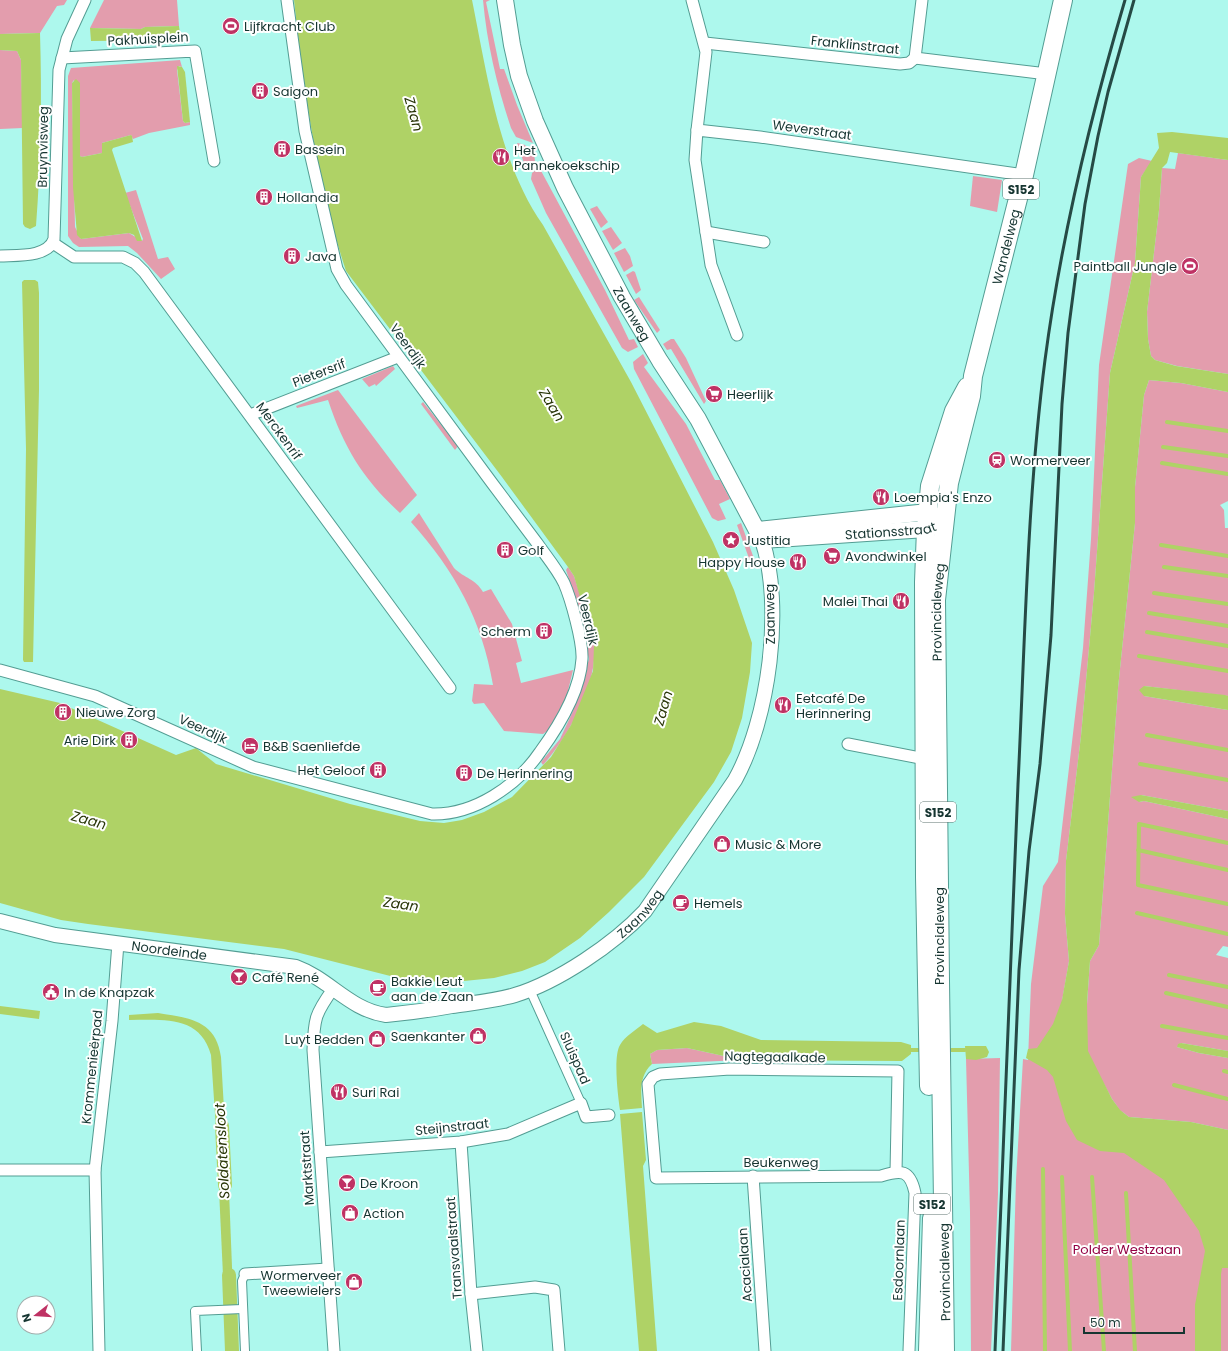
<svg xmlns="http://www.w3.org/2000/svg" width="1228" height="1351" font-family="Poppins,sans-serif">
  <rect width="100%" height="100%" fill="#adf8ed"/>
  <g fill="#e39dad">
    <path d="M0 0H67L64 5 57 6 40 33 0 34Z"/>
    <path d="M104 0H177L179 26 145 27 141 29 90 28Z"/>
    <path d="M483 0H490L486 2 500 69H504L517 105 533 143 516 137 511 128C497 86 487 44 483 0Z"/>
    <path d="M0 50 17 51 21 60 23 128 0 129Z"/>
    <path d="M180 60 182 67 179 66 177 70 183 121 185 123 190 122V125L149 133 133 139 131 135 102 143V153L82 157 80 156 74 80 72 83 75 227 81 239 129 233 142 241 143 239 125 193 136 190 158 259 168 257 175 269 161 279 137 253 128 246 79 247 73 243 68 236V76L71 68Z"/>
    <path d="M517 143C527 144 535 151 535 162L530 170 526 169Z"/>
    <path d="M1178 153 1228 160V374L1177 366 1155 360 1151 356 1148 339 1147 312 1159 210 1162 168 1175 169Z"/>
    <path d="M1139 158 1152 161 1141 177 1135 263 1110 373 1094 593 1081 736 1066 861 1065 914 1069 961 1062 1001 1087 1004 1090 961 1099 945 1118 688 1135 523V487L1144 395 1149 380 1181 383 1228 392V501L1220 505 1224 510 1225 528H1228V696L1144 686V696L1228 710V811L1141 795 1139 802 1144 801 1228 819V947L1223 946 1216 955 1228 958V1051L1181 1043 1177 1047 1199 1053 1228 1058V1130L1191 1122 1129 1117 1120 1110 1112 1099 1103 1082 1106 1093 1126 1117 1228 1136V1351H1011L1016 1180 1023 1059 1028 1060 1031 984 1043 886 1058 862 1083 648 1091 539 1099 365 1128 164Z"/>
    <path d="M539 167 605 290 629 340 634 339 638 347 628 352 622 348 546 213 531 179 532 173Z"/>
    <path d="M973 176 1002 180 997 212 970 206Z"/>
    <path d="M597 206 608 222 601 228 590 209Z"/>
    <path d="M611 227 622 243 613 250 602 231Z"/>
    <path d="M625 248 630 256 633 266 624 272 614 253Z"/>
    <path d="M633 271 635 272 641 290 636 294 626 275Z"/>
    <path d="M639 297 660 330 657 333 634 300Z"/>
    <path d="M671 339H674L686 358 706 401 704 404 671 349 667 350 663 344Z"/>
    <path d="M643 354 648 363 644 367 686 424 715 480H720L730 499 719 504 726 519 718 521 712 518 634 369 633 362Z"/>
    <path d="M393 366 395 369 376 386 375 384 369 387 362 379Z"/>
    <path d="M338 390 417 495 400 513C363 479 344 448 328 400L297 408 296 406Z"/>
    <path d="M423 402 458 446 455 450 421 404Z"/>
    <path d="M419 513 454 568C465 579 475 578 483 592L491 589 512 624 522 661 516 663 521 683 573 670 566 699 551 732 547 731 543 734 504 731 484 703 474 704 472 701 474 684 493 685C482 620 455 571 411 522Z"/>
    <path d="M741 523 756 564H751L737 525Z"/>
    <path d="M568 567 574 576C581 599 592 623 594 647 598 683 567 739 543 765L541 762 560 739 573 711 589 659 574 594 566 570Z"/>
    <path d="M687 1048 742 1060 652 1064 650 1054 657 1050Z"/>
    <path d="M1000 1058 998 1194 991 1351H971L970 1212 966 1059Z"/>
  </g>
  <g fill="#afd266">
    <path d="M294 0H472C487 73 499 163 543 225L631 382 713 542 734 590 752 643 750 672 742 718 731 752 714 782 644 877 609 912 580 938 545 962 522 971 494 978 454 982 410 981 284 949 88 924 61 920 0 903V689L60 703 176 755 196 748 216 764 236 770 350 804 420 821 444 823 462 820 484 812 512 797 551 757 571 725 593 671 594 646 574 576 568 567 502 477 346 271C317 182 304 93 294 0Z"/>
    <path d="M179 26 181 40 91 41 90 28 141 29 145 27Z"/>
    <path d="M40 33C42 97 41 162 36 226L30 229 25 227 23 224 21 60 17 51 0 50V34Z"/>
    <path d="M177 66 182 67 185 72 190 122 185 123 183 121Z"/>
    <path d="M76 79 80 83V156L82 157 102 153V143L131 135 132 136 133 142 113 148 112 150 142 241H137L134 235 129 233 81 239 77 235 73 187 72 83Z"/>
    <path d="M1172 132 1228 138V160L1170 152 1167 163 1162 168 1159 210 1147 312 1148 339 1151 356 1155 360 1176 366 1228 374V392L1181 383 1149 380 1144 395 1135 487V523L1118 688 1099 945 1090 961 1087 1003 1088 1051 1112 1099 1120 1110 1129 1117 1191 1122 1228 1130V1268H1222L1221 1274V1351H1195V1305L1205 1251 1199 1231 1164 1180 1124 1153 1100 1151 1077 1140 1066 1121 1053 1077 1047 1070 1026 1058 1028 1049 1037 1048 1053 1024 1062 1000 1069 961 1065 914 1066 861 1081 736 1094 593 1110 373 1135 263 1141 177 1159 148 1157 133Z"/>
    <path d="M24 280H35L38 282 39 293V390L33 662H24L23 660 26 449 22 282Z"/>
    <path d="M1144 686 1225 695 1228 696V710L1144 696 1139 690Z"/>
    <path d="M1141 795 1228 811V819L1144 801 1139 802 1131 797Z"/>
    <path d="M0 1006 40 1011 39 1019 0 1014Z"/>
    <path d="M158 1013C189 1018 216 1020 221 1057L226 1144H217L211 1055C200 1015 163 1020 129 1020V1015Z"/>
    <path d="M694 1022 721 1026 761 1040 901 1042 911 1045V1054L902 1061 742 1060 687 1048 657 1050 650 1054 652 1064C639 1076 641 1091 642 1108L620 1110C618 1097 613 1056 620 1045 625 1036 636 1030 643 1024L657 1033Z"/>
    <path d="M1181 1043 1228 1051V1058L1199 1053 1177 1047 1178 1044Z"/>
    <path d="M965 1046H986L989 1052 987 1057 976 1060 966 1059Z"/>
    <path d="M642 1112 646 1160 643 1166 657 1351H639L620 1114Z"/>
    <path d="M228 1166 233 1292 224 1297 218 1168Z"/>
    <path d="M225 1316H236V1351H226Z"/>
  </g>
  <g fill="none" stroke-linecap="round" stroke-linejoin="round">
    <g stroke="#afd266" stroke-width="4">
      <path d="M1167 422 1228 431"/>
      <path d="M1163 447 1228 456"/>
      <path d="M1162 463 1228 474"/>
      <path d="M1161 545 1228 556"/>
      <path d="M1164 567 1228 576"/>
      <path d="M1154 593 1228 604"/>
      <path d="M1149 613 1228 626"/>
      <path d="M1147 632 1228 646"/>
      <path d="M1139 656 1228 671"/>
      <path d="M1147 735 1228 750"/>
      <path d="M1140 764 1228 780"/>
      <path d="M1228 843 1139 824 1138 885 1228 904"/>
      <path d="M1138 850 1228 870"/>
      <path d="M1137 913 1228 934"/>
      <path d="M1169 975 1228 987"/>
      <path d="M1166 993 1228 1007"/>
      <path d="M1162 1026 1228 1038"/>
      <path d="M911 1050H924"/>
      <path d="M945 1050H965"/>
      <path d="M1224 1071 1228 1072"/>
      <path d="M1174 1085 1228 1099"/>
      <path d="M1043 1169 1045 1351"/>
      <path d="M1062 1177 1070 1351"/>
      <path d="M1092 1177 1104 1351"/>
      <path d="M1126 1193 1135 1351"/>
    </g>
    <g stroke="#afd266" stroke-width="14">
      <path d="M222 1126 225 1185"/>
      <path d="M229 1275 232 1351"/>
    </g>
    <defs>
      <g id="pedestrian">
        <path d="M530 990 581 1103"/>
        <path d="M197 1351 195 1311 242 1309"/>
        <path d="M245 1351 242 1281 245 1274"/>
      </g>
      <g id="minor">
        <path d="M692 0 706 52 697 130"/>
        <path d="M705 43 900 64 909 63 915 58"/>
        <path d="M62 58 195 51 214 161"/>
        <path d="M915 58 1047 74"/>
        <path d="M915 58 922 0"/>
        <path d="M706 232 764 242"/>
        <path d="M53 243 74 257H123L135 263 144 272 450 688"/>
        <path d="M0 256C16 255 48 258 54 239L59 70 67 39 85 0"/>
        <path d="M737 335 711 265 695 160 697 130 760 137 1024 175"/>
        <path d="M250 415 398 357"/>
        <path d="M0 670 95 696 253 767 432 814C474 815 517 786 540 752 559 726 580 692 582 659 583 642 571 599 564 583 557 569 546 556 537 543 522 523 507 503 492 483 443 417 394 351 346 285L337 269 305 131 287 0"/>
        <path d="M848 744 930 760"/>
        <path d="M333 989C315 1014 314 1019 313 1050L334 1351"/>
        <path d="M461 1142 471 1294 477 1351"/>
        <path d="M320 1152 461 1142 508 1134 581 1103 586 1117 609 1115"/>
        <path d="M0 1170H95"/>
        <path d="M896 1172 898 1071 730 1069 660 1074 653 1077 648 1084 656 1178 881 1176C901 1170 910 1169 915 1193L909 1351"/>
        <path d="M753 1176 765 1351"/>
        <path d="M245 1274 328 1269"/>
        <path d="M471 1294 535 1287 554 1290 559 1351"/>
        <path d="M99 1351 95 1170 112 1021 118 943"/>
      </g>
      <g id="tertiary">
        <path id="s1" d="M0 921 55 935 296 967C329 979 350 1010 386 1015 408 1013 430 1010 452 1006 473 1003 495 1001 515 995 558 982 614 944 645 911L735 780C769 719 784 606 762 540"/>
      </g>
      <g id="secondary">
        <path id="s2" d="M505 0 512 45 519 76 535 121 565 188 622 297 660 361 698 419 762 540 926 529 937 525"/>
        <path d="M757 530 928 512 939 518"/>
      </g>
      <g id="primary">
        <path d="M929 1086 925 877 924 582 926 529 930 486 954 411 967 387"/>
        <path d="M928 1351 932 1218"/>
        <path id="s3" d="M945 1351 940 981 936 600 949 483 971 396 973 376 1024 175 1063 0"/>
      </g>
    </defs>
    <use href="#pedestrian" stroke="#539d93" stroke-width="10"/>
    <use href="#minor" stroke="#539d93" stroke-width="13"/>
    <use href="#tertiary" stroke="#539d93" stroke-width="16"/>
    <use href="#secondary" stroke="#539d93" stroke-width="18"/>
    <use href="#primary" stroke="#539d93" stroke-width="20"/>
    <use href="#pedestrian" stroke="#fff" stroke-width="8"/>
    <use href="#minor" stroke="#fff" stroke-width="11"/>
    <use href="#tertiary" stroke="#fff" stroke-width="14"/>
    <use href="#secondary" stroke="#fff" stroke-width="16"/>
    <use href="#primary" stroke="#fff" stroke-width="18"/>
    <g stroke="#264a45" stroke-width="3">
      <path d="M995 1351C1003 1162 1010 973 1018 784 1025 642 1027 500 1045 360 1061 238 1090 118 1125 0"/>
      <path d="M1003 1351 1019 970 1029 851 1040 764 1051 635 1062 404 1068 333 1085 204 1098 136 1108 92 1134 0"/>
    </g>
  </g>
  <defs>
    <symbol id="stadium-disc" viewBox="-11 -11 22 22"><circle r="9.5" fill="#bf3264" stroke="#fff"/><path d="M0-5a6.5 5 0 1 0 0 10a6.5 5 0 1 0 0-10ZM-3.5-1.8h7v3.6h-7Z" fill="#fff"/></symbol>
    <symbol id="building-disc" viewBox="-11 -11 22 22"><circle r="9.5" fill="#bf3264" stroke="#fff"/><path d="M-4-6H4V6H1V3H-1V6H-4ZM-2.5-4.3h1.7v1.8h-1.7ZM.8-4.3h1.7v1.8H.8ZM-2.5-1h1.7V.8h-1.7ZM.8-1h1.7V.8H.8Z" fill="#fff"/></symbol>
    <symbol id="restaurant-disc" viewBox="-11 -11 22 22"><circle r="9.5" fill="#bf3264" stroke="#fff"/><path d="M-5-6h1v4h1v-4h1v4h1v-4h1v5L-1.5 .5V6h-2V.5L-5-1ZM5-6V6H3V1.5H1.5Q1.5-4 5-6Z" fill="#fff"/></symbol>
    <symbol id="supermarket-disc" viewBox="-11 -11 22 22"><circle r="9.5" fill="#bf3264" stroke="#fff"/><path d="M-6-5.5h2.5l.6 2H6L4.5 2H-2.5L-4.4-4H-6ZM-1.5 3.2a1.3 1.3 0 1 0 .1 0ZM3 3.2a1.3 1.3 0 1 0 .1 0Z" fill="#fff"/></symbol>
    <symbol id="station-disc" viewBox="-11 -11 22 22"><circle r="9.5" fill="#bf3264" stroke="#fff"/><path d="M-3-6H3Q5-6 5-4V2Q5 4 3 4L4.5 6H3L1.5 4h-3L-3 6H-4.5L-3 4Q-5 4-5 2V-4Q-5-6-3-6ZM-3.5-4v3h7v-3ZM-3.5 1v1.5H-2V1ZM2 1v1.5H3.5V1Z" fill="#fff"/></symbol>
    <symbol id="sight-disc" viewBox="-11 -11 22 22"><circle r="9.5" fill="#bf3264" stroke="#fff"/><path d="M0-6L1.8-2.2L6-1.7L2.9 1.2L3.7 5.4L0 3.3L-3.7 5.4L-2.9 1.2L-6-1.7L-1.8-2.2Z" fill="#fff"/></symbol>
    <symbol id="hotel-disc" viewBox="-11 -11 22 22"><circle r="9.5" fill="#bf3264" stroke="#fff"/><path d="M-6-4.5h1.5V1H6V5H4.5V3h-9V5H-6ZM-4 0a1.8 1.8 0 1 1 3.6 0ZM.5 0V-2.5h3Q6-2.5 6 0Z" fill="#fff"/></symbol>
    <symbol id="shop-disc" viewBox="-11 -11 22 22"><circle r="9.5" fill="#bf3264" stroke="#fff"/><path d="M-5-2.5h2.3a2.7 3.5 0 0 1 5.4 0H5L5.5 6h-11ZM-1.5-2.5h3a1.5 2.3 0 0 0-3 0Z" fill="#fff"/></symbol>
    <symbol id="cafe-disc" viewBox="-11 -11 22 22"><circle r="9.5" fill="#bf3264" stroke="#fff"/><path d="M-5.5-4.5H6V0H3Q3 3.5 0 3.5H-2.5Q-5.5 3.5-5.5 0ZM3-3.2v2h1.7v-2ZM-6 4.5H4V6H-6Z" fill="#fff"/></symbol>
    <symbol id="bar-disc" viewBox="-11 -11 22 22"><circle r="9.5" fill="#bf3264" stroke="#fff"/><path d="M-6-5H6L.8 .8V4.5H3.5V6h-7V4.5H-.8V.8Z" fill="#fff"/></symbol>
    <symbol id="civic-disc" viewBox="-11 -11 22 22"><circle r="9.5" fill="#bf3264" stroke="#fff"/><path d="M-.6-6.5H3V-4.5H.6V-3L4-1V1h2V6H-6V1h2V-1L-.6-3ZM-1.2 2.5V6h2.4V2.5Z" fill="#fff"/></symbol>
  </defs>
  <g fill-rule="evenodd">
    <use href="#stadium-disc" x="221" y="16" width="20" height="20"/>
    <use href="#building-disc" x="250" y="81" width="20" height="20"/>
    <use href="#building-disc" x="272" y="139" width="20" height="20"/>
    <use href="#restaurant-disc" x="491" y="147" width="20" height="20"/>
    <use href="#building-disc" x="254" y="187" width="20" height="20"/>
    <use href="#building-disc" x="282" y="246" width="20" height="20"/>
    <use href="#stadium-disc" x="1180" y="256" width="20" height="20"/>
    <use href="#supermarket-disc" x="704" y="384" width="20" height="20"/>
    <use href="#station-disc" x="987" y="450" width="20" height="20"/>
    <use href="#restaurant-disc" x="871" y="487" width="20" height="20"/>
    <use href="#sight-disc" x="721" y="530" width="20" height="20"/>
    <use href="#building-disc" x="495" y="540" width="20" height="20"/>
    <use href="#supermarket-disc" x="822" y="546" width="20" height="20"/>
    <use href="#restaurant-disc" x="788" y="552" width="20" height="20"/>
    <use href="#restaurant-disc" x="891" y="591" width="20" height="20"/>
    <use href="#building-disc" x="534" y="621" width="20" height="20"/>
    <use href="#restaurant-disc" x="773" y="695" width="20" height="20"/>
    <use href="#building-disc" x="53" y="702" width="20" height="20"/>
    <use href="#building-disc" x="119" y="730" width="20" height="20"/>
    <use href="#hotel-disc" x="240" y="736" width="20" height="20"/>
    <use href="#building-disc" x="368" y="760" width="20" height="20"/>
    <use href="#building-disc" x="454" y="763" width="20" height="20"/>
    <use href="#shop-disc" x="712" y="834" width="20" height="20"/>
    <use href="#cafe-disc" x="671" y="893" width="20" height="20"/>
    <use href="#bar-disc" x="229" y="967" width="20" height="20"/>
    <use href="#cafe-disc" x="368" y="978" width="20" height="20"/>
    <use href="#civic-disc" x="41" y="982" width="20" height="20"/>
    <use href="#shop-disc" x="468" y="1026" width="20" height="20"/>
    <use href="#shop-disc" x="367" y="1029" width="20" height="20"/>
    <use href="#restaurant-disc" x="329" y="1082" width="20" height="20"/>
    <use href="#bar-disc" x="337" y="1173" width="20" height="20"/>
    <use href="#shop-disc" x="340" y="1203" width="20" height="20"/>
    <use href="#shop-disc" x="344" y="1272" width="20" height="20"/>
  </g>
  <g text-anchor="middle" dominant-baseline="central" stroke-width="4" stroke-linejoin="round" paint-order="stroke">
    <g fill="#fff" stroke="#5c726f" stroke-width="1">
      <rect x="1003" y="179" width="36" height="20" rx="3"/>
      <rect x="920" y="802" width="36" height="20" rx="3"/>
      <rect x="914" y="1194" width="36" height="20" rx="3"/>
    </g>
    <g font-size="12" font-weight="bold" fill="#163531">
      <text x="1021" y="189">S152</text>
      <text x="938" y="812">S152</text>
      <text x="932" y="1204">S152</text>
    </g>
    <g font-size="13" fill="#163531" stroke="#fff" text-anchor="start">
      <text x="244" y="26">Lijfkracht Club</text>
      <text x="273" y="91">Saigon</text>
      <text x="295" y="149">Bassein</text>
      <text x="514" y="150">Het<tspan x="514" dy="15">Pannekoekschip</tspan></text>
      <text x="277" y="197">Hollandia</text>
      <text x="305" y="256">Java</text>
      <text x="1177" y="266" text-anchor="end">Paintball Jungle</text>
      <text x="727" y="394">Heerlijk</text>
      <text x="1010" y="460">Wormerveer</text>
      <text x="894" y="497">Loempia's Enzo</text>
      <text x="744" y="540">Justitia</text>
      <text x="518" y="550">Golf</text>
      <text x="845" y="556">Avondwinkel</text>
      <text x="785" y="562" text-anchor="end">Happy House</text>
      <text x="888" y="601" text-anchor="end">Malei Thai</text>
      <text x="531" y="631" text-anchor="end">Scherm</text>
      <text x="796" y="698">Eetcafé De<tspan x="796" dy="15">Herinnering</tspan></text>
      <text x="76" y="712">Nieuwe Zorg</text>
      <text x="116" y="740" text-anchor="end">Arie Dirk</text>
      <text x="263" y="746">B&amp;B Saenliefde</text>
      <text x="365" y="770" text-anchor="end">Het Geloof</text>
      <text x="477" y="773">De Herinnering</text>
      <text x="735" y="844">Music &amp; More</text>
      <text x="694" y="903">Hemels</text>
      <text x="252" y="977">Café René</text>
      <text x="391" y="981">Bakkie Leut<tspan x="391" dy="15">aan de Zaan</tspan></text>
      <text x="64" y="992">In de Knapzak</text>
      <text x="465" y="1036" text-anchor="end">Saenkanter</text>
      <text x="364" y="1039" text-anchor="end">Luyt Bedden</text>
      <text x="352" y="1092">Suri Rai</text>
      <text x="360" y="1183">De Kroon</text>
      <text x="363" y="1213">Action</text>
      <text x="341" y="1275" text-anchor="end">Wormerveer<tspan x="341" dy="15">Tweewielers</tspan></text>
    </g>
    <g font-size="13" fill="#163531" stroke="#fff">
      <text transform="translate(148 39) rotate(-3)">Pakhuisplein</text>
      <text transform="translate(855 45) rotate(6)">Franklinstraat</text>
      <text transform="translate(812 130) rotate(8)">Weverstraat</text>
      <text transform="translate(43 147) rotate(-89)">Bruynvisweg</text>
      <text stroke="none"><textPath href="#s3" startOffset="1112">Wandelweg</textPath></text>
      <text stroke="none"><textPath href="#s2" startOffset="341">Zaanweg</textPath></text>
      <text transform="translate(408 346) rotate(54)">Veerdijk</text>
      <text transform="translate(319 373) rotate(-21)">Pietersrif</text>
      <text transform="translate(279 431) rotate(54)">Merckenrif</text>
      <text stroke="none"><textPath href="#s2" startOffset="731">Stationsstraat</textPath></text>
      <text stroke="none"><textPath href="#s3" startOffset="739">Provincialeweg</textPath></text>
      <text transform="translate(770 614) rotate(-91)">Zaanweg</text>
      <text transform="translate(588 620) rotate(77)">Veerdijk</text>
      <text transform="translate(203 729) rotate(25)">Veerdijk</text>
      <text stroke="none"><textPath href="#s1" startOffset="684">Zaanweg</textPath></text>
      <text transform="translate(939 936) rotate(-90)">Provincialeweg</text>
      <text stroke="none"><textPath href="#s1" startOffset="172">Noordeinde</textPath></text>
      <text transform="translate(775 1057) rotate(1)">Nagtegaalkade</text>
      <text transform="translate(575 1058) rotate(66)">Sluispad</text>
      <text transform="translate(92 1067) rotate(-84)">Krommenieërpad</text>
      <text transform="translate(452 1127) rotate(-6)">Steijnstraat</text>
      <text x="781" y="1162">Beukenweg</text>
      <text transform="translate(307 1168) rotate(-94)">Marktstraat</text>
      <text transform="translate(454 1248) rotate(-94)">Transvaalstraat</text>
      <text transform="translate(899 1260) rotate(-88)">Esdoornlaan</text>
      <text transform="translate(745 1265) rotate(-94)">Acacialaan</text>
      <text transform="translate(945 1272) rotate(-91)">Provincialeweg</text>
    </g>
    <g font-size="13" fill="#920043" stroke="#fff">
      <text x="1127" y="1249">Polder Westzaan</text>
    </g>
    <g font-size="14" font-style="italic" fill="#293608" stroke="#fff">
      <text transform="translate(414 114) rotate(74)">Zaan</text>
      <text transform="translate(552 405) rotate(59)">Zaan</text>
      <text transform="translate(663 708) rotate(-74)">Zaan</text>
      <text transform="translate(89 820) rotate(16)">Zaan</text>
      <text transform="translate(401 904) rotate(8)">Zaan</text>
      <text transform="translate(222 1151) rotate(-93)">Soldatensloot</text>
    </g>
  </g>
  <g transform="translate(36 1315) rotate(253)"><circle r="19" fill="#ffffff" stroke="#a2aead"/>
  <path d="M0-3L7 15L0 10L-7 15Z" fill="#bf3264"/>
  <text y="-6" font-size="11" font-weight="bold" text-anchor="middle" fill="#163531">N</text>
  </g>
  <path d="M1084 1327v6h100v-6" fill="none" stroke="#163531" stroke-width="2"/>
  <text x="1090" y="1327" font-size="12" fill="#163531" stroke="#ffffff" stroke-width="3" paint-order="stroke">50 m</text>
</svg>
